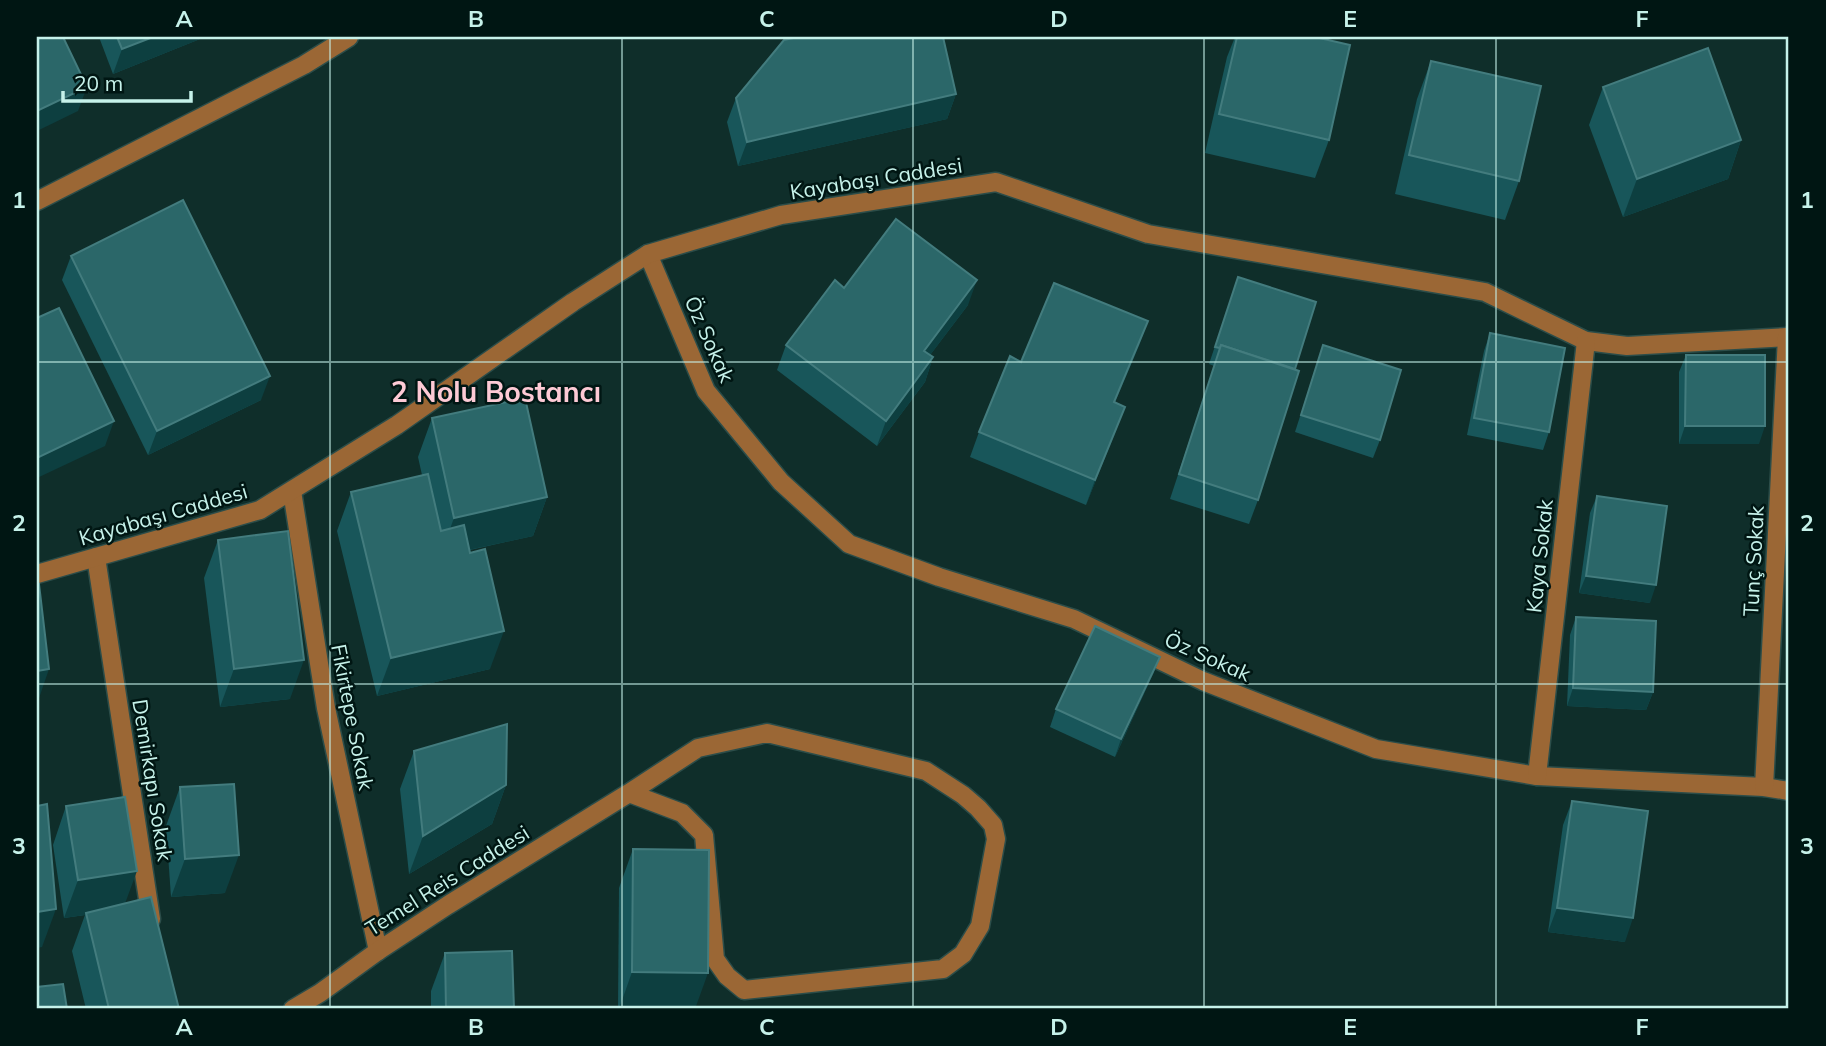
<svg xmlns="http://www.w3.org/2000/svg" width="1826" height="1046" font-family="Mulish,sans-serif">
  <rect width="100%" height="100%" fill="#0f2e2a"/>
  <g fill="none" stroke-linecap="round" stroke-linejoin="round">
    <defs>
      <g id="minor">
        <path d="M37 201 304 65 349 37"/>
        <path d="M648 254 706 391 781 482 849 544 939 577 1074 619 1203 681 1376 749 1537 776 1764 787 1789 791"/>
        <path d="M292 491 326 708 378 951"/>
        <path d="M96 557 151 919"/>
        <path d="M37 574 260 510 397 425 573 302 648 254 781 215 996 182 1148 234 1485 292 1586 341 1627 346 1789 337"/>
        <path d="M1537 776 1586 341"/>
        <path d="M1764 787 1787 337"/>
        <path d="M293 1009 320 993 378 951 448 905 629 793 698 748 767 733 926 771 963 795 978 808 993 825 996 839 980 926 963 954 943 969 744 990 727 976 715 959 704 835 682 813 629 793"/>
      </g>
    </defs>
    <use href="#minor" stroke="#2c4d49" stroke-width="21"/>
    <use href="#minor" stroke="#9b6735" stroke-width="18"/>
  </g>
  <g fill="#18565a">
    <path d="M99 37H205L113 74Z"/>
    <path d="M1235 37H1315L1329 140 1315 178 1205 153 1227 57Z"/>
    <path d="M1431 61 1519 181 1505 220 1395 194 1417 99Z"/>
    <path d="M1603 87 1741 140 1728 179 1623 217 1589 125Z"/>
    <path d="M956 94 947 119 738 166 727 122 736 98Z"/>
    <path d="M71 256 261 400 148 455 62 280Z"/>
    <path d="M1238 277 1295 369 1258 500 1249 524 1170 499 1214 366 1209 364Z"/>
    <path d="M968 305 930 355 933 357 925 382 877 446 777 370 786 345Z"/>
    <path d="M1148 321 1115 402 1125 407 1086 505 970 457 979 432 1021 362Z"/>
    <path d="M1490 333 1549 432 1543 450 1467 435 1484 351Z"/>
    <path d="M1323 345 1380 440 1373 458 1295 432Z"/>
    <path d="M1686 355 1759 444H1679V372Z"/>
    <path d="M432 418 547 497 533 536 470 550 490 669 377 696 337 531 351 492 422 475 418 457Z"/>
    <path d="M1597 496 1650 603 1579 593 1590 513Z"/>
    <path d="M218 540 290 699 220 707 204 578Z"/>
    <path d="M1576 617 1653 692 1646 710 1567 706 1570 635Z"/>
    <path d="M1160 657 1153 674 1115 757 1050 727 1056 709Z"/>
    <path d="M414 751 506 785 492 824 409 874 400 789Z"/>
    <path d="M180 787 225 893 171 897 166 826Z"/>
    <path d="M1572 801 1625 942 1548 932 1563 825Z"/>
    <path d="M66 806 125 903 179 1009H86L72 951 85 915 64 918 53 845Z"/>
    <path d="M633 849 695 1009H618L619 888Z"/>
    <path d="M445 953 514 1009H431V991Z"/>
  </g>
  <g fill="#0d3f40">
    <path d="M153 37H205L113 74 122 49Z"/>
    <path d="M87 87 78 111 37 131V111Z"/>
    <path d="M956 94 947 119 738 166 747 142Z"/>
    <path d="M1741 140 1728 179 1623 217 1637 179Z"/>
    <path d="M977 280 968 305 915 375 924 351Z"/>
    <path d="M1148 321 1139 346 1105 426 1114 402Z"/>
    <path d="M933 357 925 382 877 446 886 421Z"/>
    <path d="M270 376 261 400 148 455 157 431Z"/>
    <path d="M1125 407 1116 431 1086 505 1095 480Z"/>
    <path d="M114 421 105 446 37 478V458Z"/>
    <path d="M1685 426H1765L1759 444H1679Z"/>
    <path d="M547 497 533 536 440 556 454 518Z"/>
    <path d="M1586 576 1656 585 1650 603 1579 593Z"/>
    <path d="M504 631 490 669 377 696 391 658Z"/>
    <path d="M1160 657 1153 674 1115 757 1121 739Z"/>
    <path d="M304 660 290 699 220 707 234 669Z"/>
    <path d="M49 669 37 704V671Z"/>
    <path d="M1573 688 1653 692 1646 710 1567 706Z"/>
    <path d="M506 785 492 824 409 874 423 836Z"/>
    <path d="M239 855 225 893 171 897 185 859Z"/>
    <path d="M137 871 123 909 86 913 85 915 64 918 78 880Z"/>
    <path d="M1557 908 1633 918 1625 942 1548 932Z"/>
    <path d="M56 909 42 947 37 948V912Z"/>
    <path d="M632 972 708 973 695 1009H619Z"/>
  </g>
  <g fill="#2b6769" stroke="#437c7e" stroke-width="2">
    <path d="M37 37H63L87 87 37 111Z"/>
    <path d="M117 37H153L122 49Z"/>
    <path d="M798 37H943L956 94 747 142 736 98 784 40Z"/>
    <path d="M1237 37H1315L1350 45 1329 140 1219 114Z"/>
    <path d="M1708 48 1741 140 1637 179 1603 87Z"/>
    <path d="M1431 61 1541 86 1519 181 1409 155Z"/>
    <path d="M183 200 270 376 157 431 71 256Z"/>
    <path d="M896 219 977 280 924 351 933 357 886 421 786 345 835 280 844 288Z"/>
    <path d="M1238 277 1316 302 1295 369 1221 345 1220 348 1215 347Z"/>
    <path d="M1054 283 1148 321 1114 402 1125 407 1095 480 979 432 1010 356 1021 362Z"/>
    <path d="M59 308 114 421 37 458V318Z"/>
    <path d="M1490 333 1565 348 1549 432 1474 418Z"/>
    <path d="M1221 345 1299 371 1258 500 1179 474Z"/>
    <path d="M1323 345 1401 370 1380 440 1301 415Z"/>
    <path d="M1686 355H1765V426H1685Z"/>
    <path d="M525 398 547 497 454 518 432 418Z"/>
    <path d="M428 474 441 531 464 525 470 553 485 549 504 631 391 658 351 492Z"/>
    <path d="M1597 496 1667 506 1656 585 1586 576Z"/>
    <path d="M288 531 304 660 234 669 218 540Z"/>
    <path d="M37 584H39L49 669 37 671Z"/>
    <path d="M1576 617 1656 621 1653 692 1573 688Z"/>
    <path d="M1095 626 1160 657 1121 739 1056 709Z"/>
    <path d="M507 724 506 785 423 836 414 751Z"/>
    <path d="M234 784 239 855 185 859 180 787Z"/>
    <path d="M125 797 137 871 78 880 66 806Z"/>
    <path d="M1572 801 1648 811 1633 918 1557 908Z"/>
    <path d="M47 804 56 909 37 912V806Z"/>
    <path d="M633 849 709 850 708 973 632 972Z"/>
    <path d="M151 897 179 1009H109L86 913Z"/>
    <path d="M512 951 514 1009H446L445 953Z"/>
    <path d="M63 984 67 1009H37V987Z"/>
  </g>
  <path fill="none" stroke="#c6f2ea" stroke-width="2" stroke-opacity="0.55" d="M330 37V1009M622 37V1009M913 37V1009M1204 37V1009M1496 37V1009M37 362H1789M37 684H1789"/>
  <g text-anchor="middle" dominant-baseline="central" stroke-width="5" stroke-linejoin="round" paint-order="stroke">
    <g font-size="21" fill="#c6f2ea" stroke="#001613">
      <text transform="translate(876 178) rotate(-9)">Kayabaşı Caddesi</text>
      <text transform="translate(710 339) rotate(66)">Öz Sokak</text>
      <text transform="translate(163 514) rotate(-16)">Kayabaşı Caddesi</text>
      <text transform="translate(1539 556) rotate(-84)">Kaya Sokak</text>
      <text transform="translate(1753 561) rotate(-87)">Tunç Sokak</text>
      <text transform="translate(1208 656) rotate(24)">Öz Sokak</text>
      <text transform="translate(353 717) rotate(79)">Fikirtepe Sokak</text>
      <text transform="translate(153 780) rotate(81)">Demirkapı Sokak</text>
      <text transform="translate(447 880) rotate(-32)">Temel Reis Caddesi</text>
    </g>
    <g font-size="28" font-weight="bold" fill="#fdcad5" stroke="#001613">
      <text x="496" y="391">2 Nolu Bostancı</text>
    </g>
  </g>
  <rect width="1826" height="1046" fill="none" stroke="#001613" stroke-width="77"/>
  <path d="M63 91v10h128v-10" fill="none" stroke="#c6f2ea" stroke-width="3.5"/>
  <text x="74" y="91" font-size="21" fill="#c6f2ea" stroke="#001613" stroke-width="5" paint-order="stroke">20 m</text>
  <rect x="38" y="38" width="1749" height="969" fill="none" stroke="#c6f2ea" stroke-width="2.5"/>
  <g font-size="23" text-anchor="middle" font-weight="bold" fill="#c6f2ea">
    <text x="184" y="27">A</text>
    <text x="476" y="27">B</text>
    <text x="767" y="27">C</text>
    <text x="1059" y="27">D</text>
    <text x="1350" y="27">E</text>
    <text x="1642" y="27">F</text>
    <text x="19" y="208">1</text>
    <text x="1807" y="208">1</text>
    <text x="19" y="531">2</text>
    <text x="1807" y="531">2</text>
    <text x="19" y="854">3</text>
    <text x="1807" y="854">3</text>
    <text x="184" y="1035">A</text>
    <text x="476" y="1035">B</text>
    <text x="767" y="1035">C</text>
    <text x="1059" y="1035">D</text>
    <text x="1350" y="1035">E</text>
    <text x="1642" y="1035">F</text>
  </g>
</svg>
